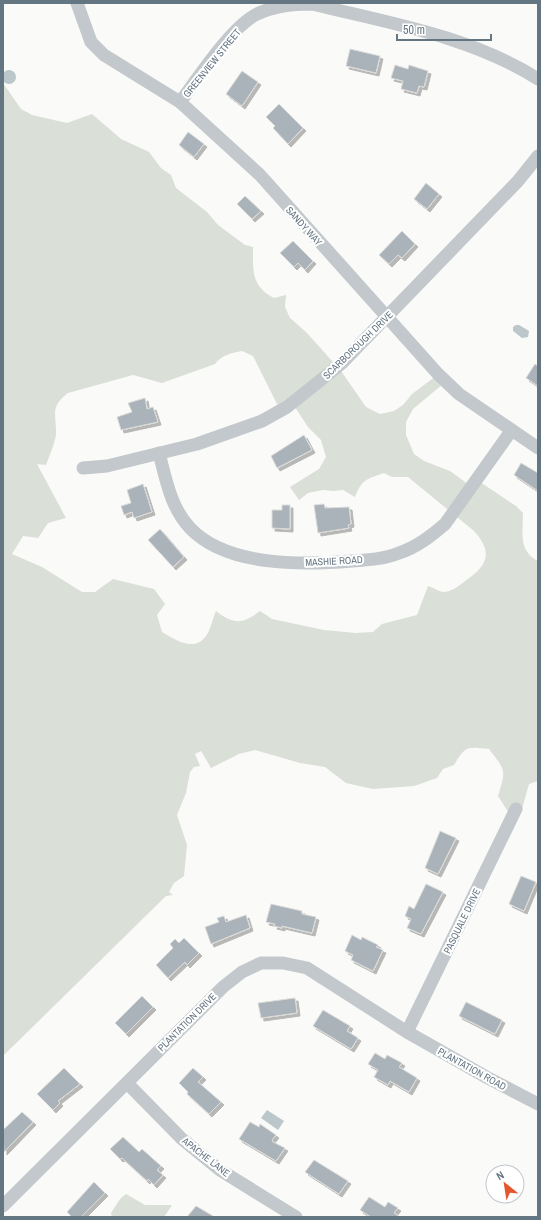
<svg xmlns="http://www.w3.org/2000/svg" width="541" height="1220" font-family="'Archivo Narrow',sans-serif">
  <defs>
    <filter id="shadow"><feDropShadow dx="3" dy="3" stdDeviation="0" flood-color="#0004"/></filter>
  </defs>
  <rect width="100%" height="100%" fill="#fafaf8"/>
  <g fill="#dadfd7" fill-rule="evenodd">
    <path d="M3 83 21 109 32 115 67 123 92 114 121 139 149 152 161 168 171 175 176 188 207 212 218 225 245 245 253 247C253 271 251 286 274 298L286 295 285 307 290 318 307 333 341 371 366 407 380 414 394 411 403 405 412 394 436 376 443 384 413 409 406 422V435L414 454 424 461 450 471 472 487 480 482 516 506 523 513C523 531 518 551 538 561V781L529 784 522 809 514 821 498 796C506 769 506 771 489 749 467 747 466 745 454 765L443 769 437 778 414 786 373 789 346 783 325 767 300 763 255 750 239 754 211 768 201 751 195 754 200 766 194 767 190 772 186 793 177 815 187 845 184 876 174 883 169 892 173 895 166 896 3 1056ZM242 351 253 356 280 410 293 404 308 427 321 440 326 457 319 469 290 487 299 500 308 493 323 490 333 491 343 490 355 497C362 479 367 479 384 473L392 477H408L474 531C494 553 487 566 465 581 459 586 451 592 443 592 438 591 432 587 428 586L417 615 382 624 373 632 356 633 324 630 272 619 260 611C243 624 234 625 216 611 212 620 211 629 206 636 194 653 174 639 162 632L157 615 165 604 154 589 113 579 95 592H82L42 567 12 554 23 536 38 538 48 523 66 518 37 464 46 465C49 457 57 438 56 432 56 413 50 407 68 393L133 375 162 383 215 364C221 355 232 353 242 351Z"/>
    <path d="M126 1194 145 1205H172L164 1217H112L111 1213 120 1199Z"/>
  </g>
  <g fill="#bbc7cb">
    <circle cx="9" cy="77" r="7"/>
    <path d="M516 325H519L529 331 528 337 522 338 513 331V327Z"/>
    <path d="M267 1110 284 1121 278 1130 261 1118Z"/>
  </g>
  <g fill="#aab3b9" stroke="#dcdcda" filter="url(#shadow)">
    <path d="M350 49 380 56 376 73 346 66Z"/>
    <path d="M395 65 408 69 409 65 428 71 424 87 419 86 417 93 401 89 403 81 391 78Z"/>
    <path d="M242 71 258 82 242 106 226 94Z"/>
    <path d="M279 104 303 128 288 144 273 128 275 126 266 117Z"/>
    <path d="M188 132 204 144 194 157 179 145Z"/>
    <path d="M426 183 439 194 427 209 414 199Z"/>
    <path d="M245 196 261 211 252 219 237 204Z"/>
    <path d="M402 231 415 244 402 258 398 255 389 264 379 255Z"/>
    <path d="M293 241 313 261 305 270 298 263 294 267 280 253Z"/>
    <path d="M535 364 538 366V386L526 378Z"/>
    <path d="M145 398 147 409 153 407 158 422 121 430 117 417 132 412 128 403Z"/>
    <path d="M304 435 312 450 277 468 271 456Z"/>
    <path d="M521 463 538 473V491L514 475Z"/>
    <path d="M143 484 152 512 134 518 132 512 124 515 121 506 131 503 127 490Z"/>
    <path d="M324 504 325 508 349 507 351 524 348 525 349 528 318 533 314 505Z"/>
    <path d="M282 505H290V529L272 528V510H282Z"/>
    <path d="M160 529 184 557 173 567 148 540Z"/>
    <path d="M440 831 456 838 438 874 425 868Z"/>
    <path d="M521 876 536 882 524 911 509 904Z"/>
    <path d="M426 884 443 892 421 934 407 928 411 919 405 916 409 906 414 909Z"/>
    <path d="M271 904 302 911V914L316 917 312 933 282 926V928L274 926 275 924 266 922Z"/>
    <path d="M246 915 250 928 211 944 205 927 219 922 217 918 224 916 226 922Z"/>
    <path d="M352 935 361 940 362 937 378 945 376 947 383 950 373 971 351 960 353 955 345 951Z"/>
    <path d="M184 938 199 953 187 965 185 962 168 978 156 965 173 948 170 944 175 939 179 943Z"/>
    <path d="M142 996 153 1007 126 1034 115 1023Z"/>
    <path d="M295 998 297 1013 261 1018 258 1003Z"/>
    <path d="M466 1002 502 1020 495 1034 459 1016Z"/>
    <path d="M323 1010 350 1026 347 1031 358 1038 351 1049 313 1026Z"/>
    <path d="M375 1053 385 1059 387 1055 402 1063 399 1067 417 1078 409 1092 390 1081 388 1085 374 1077 378 1070 368 1064Z"/>
    <path d="M64 1068 80 1084 58 1101 60 1103 53 1110 37 1094Z"/>
    <path d="M193 1068 203 1077 198 1082 221 1102 209 1114 187 1094 188 1092 179 1083Z"/>
    <path d="M22 1112 33 1122 4 1152 3 1130Z"/>
    <path d="M250 1122 259 1127 260 1124 276 1135 272 1140 273 1142 285 1148 276 1161 239 1139Z"/>
    <path d="M123 1137 139 1152 142 1149 161 1166 157 1170 163 1175 154 1185 148 1179 147 1181 122 1158 120 1159 110 1149Z"/>
    <path d="M314 1160 348 1181 339 1194 305 1172Z"/>
    <path d="M94 1182 105 1193 81 1217H72L67 1212Z"/>
    <path d="M369 1197 385 1207 388 1202 398 1208 394 1213 400 1217H371L360 1210Z"/>
    <path d="M196 1206 213 1216V1217H187Z"/>
  </g>
  <g fill="none" stroke-linecap="round" stroke-linejoin="round">
    <g stroke="#c3c8cc" stroke-width="13">
      <path d="M77 3 91 42 104 55 180 102 260 175 438 374 459 394 538 448"/>
      <path d="M180 102C199 77 231 27 257 14 274 6 293 4 312 4 389 23 470 36 538 79"/>
      <path d="M159 453C166 480 171 508 190 528 227 567 303 565 352 561 368 560 384 559 399 553 417 547 431 536 445 524L511 431"/>
      <path d="M83 468 107 466 197 444 262 421 287 407 342 363 518 181 538 156"/>
      <path d="M407 1032 516 809"/>
      <path d="M127 1083 182 1139 220 1170 296 1217"/>
      <path d="M3 1206 223 987 242 972 261 963H283L307 968 407 1032 488 1078 538 1104"/>
    </g>
  </g>
  <g text-anchor="middle" dominant-baseline="central" stroke-width="4" stroke-linejoin="round" paint-order="stroke">
    <g font-size="10" fill="#657683" stroke="#fff">
      <text transform="translate(212 63) rotate(-51)">GREENVIEW STREET</text>
      <text transform="translate(304 226) rotate(48)">SANDY WAY</text>
      <text transform="translate(358 345) rotate(-44)">SCARBOROUGH DRIVE</text>
      <text transform="translate(334 561) rotate(-3)">MASHIE ROAD</text>
      <text transform="translate(462 921) rotate(-64)">PASQUALE DRIVE</text>
      <text transform="translate(187 1022) rotate(-45)">PLANTATION DRIVE</text>
      <text transform="translate(472 1069) rotate(29)">PLANTATION ROAD</text>
      <text transform="translate(206 1157) rotate(38)">APACHE LANE</text>
    </g>
  </g>
  <rect width="541" height="1220" fill="none" stroke="#657683" stroke-width="8"/>
  <g transform="translate(505 1184) rotate(330)"><circle r="19" fill="#ffffff" stroke="#c1c8cd"/>
  <path d="M0-3L7 15L0 10L-7 15Z" fill="#e4572e"/>
  <text y="-6" font-size="11" font-weight="bold" text-anchor="middle" fill="#657683">N</text>
  </g>
  <path d="M397 34v6h94v-6" fill="none" stroke="#657683" stroke-width="2"/>
  <text x="403" y="34" font-size="12" fill="#657683" stroke="#ffffff" stroke-width="3" paint-order="stroke">50 m</text>
</svg>
